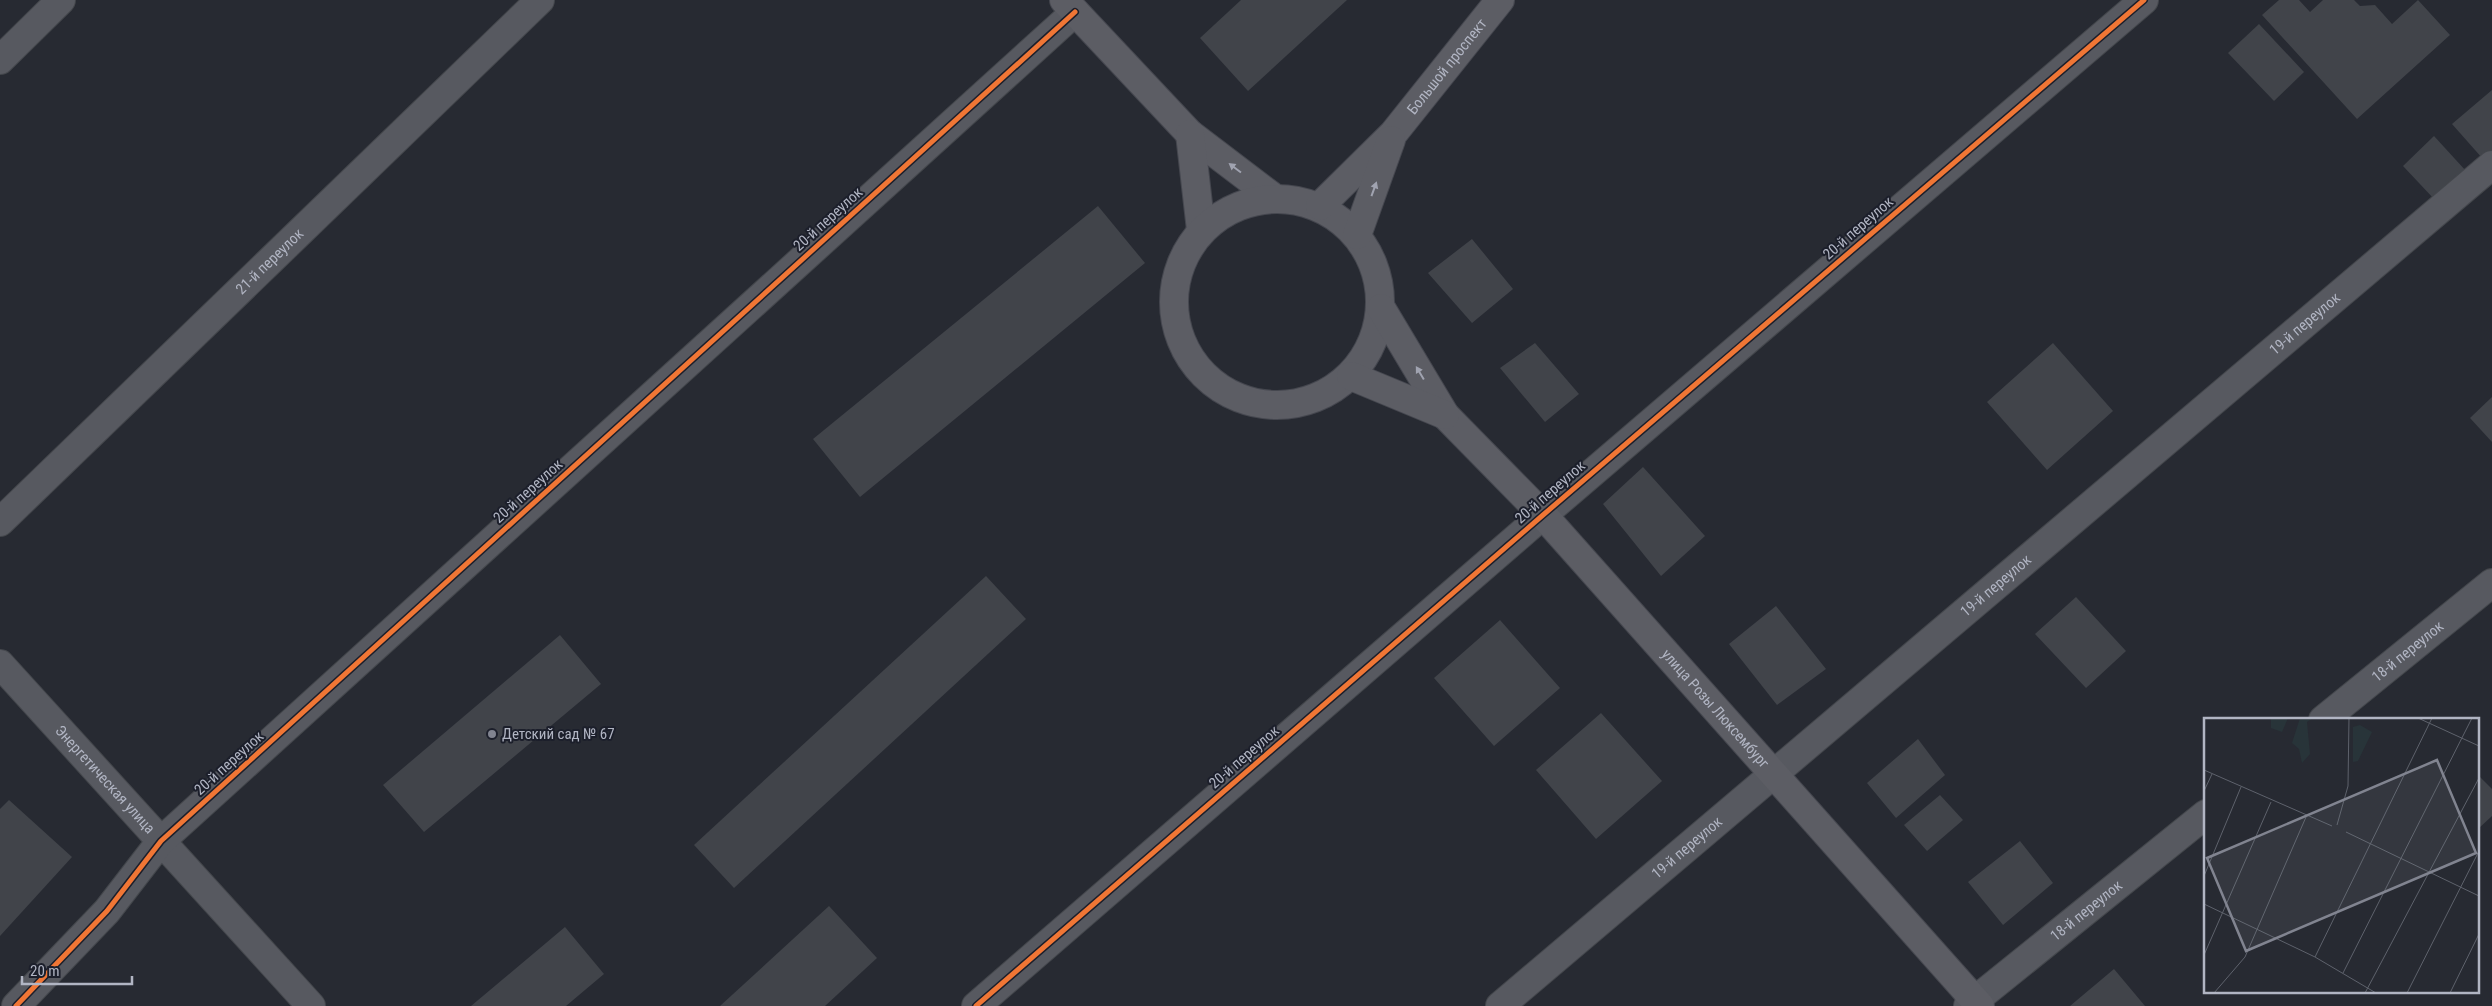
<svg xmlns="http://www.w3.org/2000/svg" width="2492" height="1006" font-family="'Roboto Condensed',sans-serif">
  <rect width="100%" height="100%" fill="#272a32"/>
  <g fill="#41444a">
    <path d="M1241 0H1347L1248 91 1200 38Z"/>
    <path d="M2279 0H2299L2310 12 2323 0H2354L2360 6 2375 5 2392 24 2418 0 2450 35 2357 119 2262 15Z"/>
    <path d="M2259 24 2304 72 2274 101 2228 53Z"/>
    <path d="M2492 90V151L2483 159 2452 124Z"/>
    <path d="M2434 136 2466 171 2435 200 2403 166Z"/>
    <path d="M1098 206 1145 263 860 497 813 439Z"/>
    <path d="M1472 239 1513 289 1472 323 1428 273Z"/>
    <path d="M1535 343 1579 394 1545 422 1500 368Z"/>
    <path d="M2053 343 2113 411 2047 470 1987 402Z"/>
    <path d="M2492 397V442L2470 418Z"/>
    <path d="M1643 467 1705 536 1661 576 1603 504Z"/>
    <path d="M986 576 1026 619 734 888 694 845Z"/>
    <path d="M2076 597 2126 651 2086 688 2035 634Z"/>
    <path d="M1776 606 1826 669 1777 705 1729 644Z"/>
    <path d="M1500 620 1560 688 1494 746 1434 678Z"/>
    <path d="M560 635 601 684 424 832 383 785Z"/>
    <path d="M1601 713 1662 781 1596 839 1536 770Z"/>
    <path d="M1918 739 1945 775 1896 818 1867 783Z"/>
    <path d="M2478 775 2492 789V816L2478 829Z"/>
    <path d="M1940 795 1963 820 1927 851 1904 825Z"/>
    <path d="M9 800 72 857 0 936V809Z"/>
    <path d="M2020 841 2053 883 2003 925 1968 882Z"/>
    <path d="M829 906 877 958 825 1006H720Z"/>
    <path d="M565 927 604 974 566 1006H471Z"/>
    <path d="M2114 969 2145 1006H2070Z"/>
  </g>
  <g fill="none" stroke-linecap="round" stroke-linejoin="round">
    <defs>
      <g id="street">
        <path d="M0 60 61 0"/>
        <path id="s1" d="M0 522 540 0"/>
        <path id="s2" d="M0 664 311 1006"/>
        <path id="s3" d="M2323 720 2492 583"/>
        <path d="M16 1006 107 911 161 841 1075 12"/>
        <path d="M976 1006 1543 515 2144 0"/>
        <path id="s4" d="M1500 1006 2492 165"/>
        <path id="s5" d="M1968 1006 2206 814"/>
      </g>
      <g id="secondary">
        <path d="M1064 0 1190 134 1273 197"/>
        <path d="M1190 134 1201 230"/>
        <circle cx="1277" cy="302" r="103"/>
        <path id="s6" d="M1320 206 1393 134 1500 0"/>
        <path d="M1357 235 1391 140"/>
        <path id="s7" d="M1381 308 1445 415 1543 515 1980 1006"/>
        <path d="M1351 376 1445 415"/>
      </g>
    </defs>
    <use href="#street" stroke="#44474c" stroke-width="30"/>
    <use href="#secondary" stroke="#45474f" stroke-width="30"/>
    <use href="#street" stroke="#575960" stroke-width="28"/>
    <use href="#secondary" stroke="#5c5d64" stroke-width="28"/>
    <defs>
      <g id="cycleway">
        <path d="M16 1006 107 911 161 841 1075 12"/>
        <path d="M976 1006 1543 515 2144 0"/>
      </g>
    </defs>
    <use href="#cycleway" stroke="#1c1f2b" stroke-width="8"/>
    <use href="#cycleway" stroke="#f07635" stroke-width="5"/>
  </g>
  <defs><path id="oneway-solid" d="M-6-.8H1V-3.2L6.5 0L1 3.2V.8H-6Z" transform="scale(1.25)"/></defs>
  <g fill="#a0a3b0">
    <use href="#oneway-solid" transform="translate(1235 168) rotate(-143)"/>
    <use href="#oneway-solid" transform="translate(1374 189) rotate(-70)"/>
    <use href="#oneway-solid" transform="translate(1420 373) rotate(-121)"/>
  </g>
  <circle fill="#818490" stroke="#1c1f2b" stroke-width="2" cx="492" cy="734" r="5"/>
  <g text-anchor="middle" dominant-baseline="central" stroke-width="4" stroke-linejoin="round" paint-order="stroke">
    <g font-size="15" fill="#b1b5c3" stroke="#1c1f2b">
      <text stroke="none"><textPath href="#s6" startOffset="189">Большой проспект</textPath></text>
      <text transform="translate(828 219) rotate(-42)">20-й переулок</text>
      <text transform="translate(1858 228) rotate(-41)">20-й переулок</text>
      <text stroke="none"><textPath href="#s1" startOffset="375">21-й переулок</textPath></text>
      <text stroke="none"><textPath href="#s4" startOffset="1055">19-й переулок</textPath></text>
      <text transform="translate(528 491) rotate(-42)">20-й переулок</text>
      <text transform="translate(1550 492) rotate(-41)">20-й переулок</text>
      <text stroke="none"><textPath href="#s4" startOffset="650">19-й переулок</textPath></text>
      <text stroke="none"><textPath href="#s3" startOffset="109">18-й переулок</textPath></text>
      <text stroke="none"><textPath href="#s7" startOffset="524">улица Розы Люксембург</textPath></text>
      <text transform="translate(1244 757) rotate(-41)">20-й переулок</text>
      <text transform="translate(229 763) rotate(-42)">20-й переулок</text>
      <text stroke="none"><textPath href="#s2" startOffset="156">Энергетическая улица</textPath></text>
      <text stroke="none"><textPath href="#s4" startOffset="245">19-й переулок</textPath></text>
      <text stroke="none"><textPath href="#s5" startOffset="152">18-й переулок</textPath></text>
    </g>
    <g font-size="15" fill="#b1b5c3" stroke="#1c1f2b" text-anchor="start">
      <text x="502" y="734">Детский сад № 67</text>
    </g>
  </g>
  <g transform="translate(2204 718)">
    <rect width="275" height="275" fill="#272a32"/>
    <path d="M67 0H84L78 14 67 10ZM96 0H109L103 4 106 36 98 45 95 31 88 25ZM156 7 168 14 154 43 149 44V9Z" fill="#283439"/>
    <path fill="none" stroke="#5e626c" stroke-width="1" d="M214 0 275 28M0 52 128 108M0 73 8 56M133 107 144 68 145 0M142 114 275 178M0 158 37 69M0 186 111 239 172 275M0 237 67 84M111 239 228 0M139 255 268 0M10 275 41 239 102 99M161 275 275 60M203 275 275 133M246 275 275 216"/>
    <path fill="#818490" fill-opacity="0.15" stroke="#818490" stroke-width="2.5" d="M233 42 272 135 42 233 3 140Z"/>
    <rect width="275" height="275" fill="none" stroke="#b1b5c3" stroke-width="2.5"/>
  </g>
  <path d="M22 976v8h110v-8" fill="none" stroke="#b1b5c3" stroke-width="2.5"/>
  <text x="30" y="976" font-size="15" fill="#b1b5c3" stroke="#1c1f2b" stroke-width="4" paint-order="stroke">20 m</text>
</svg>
